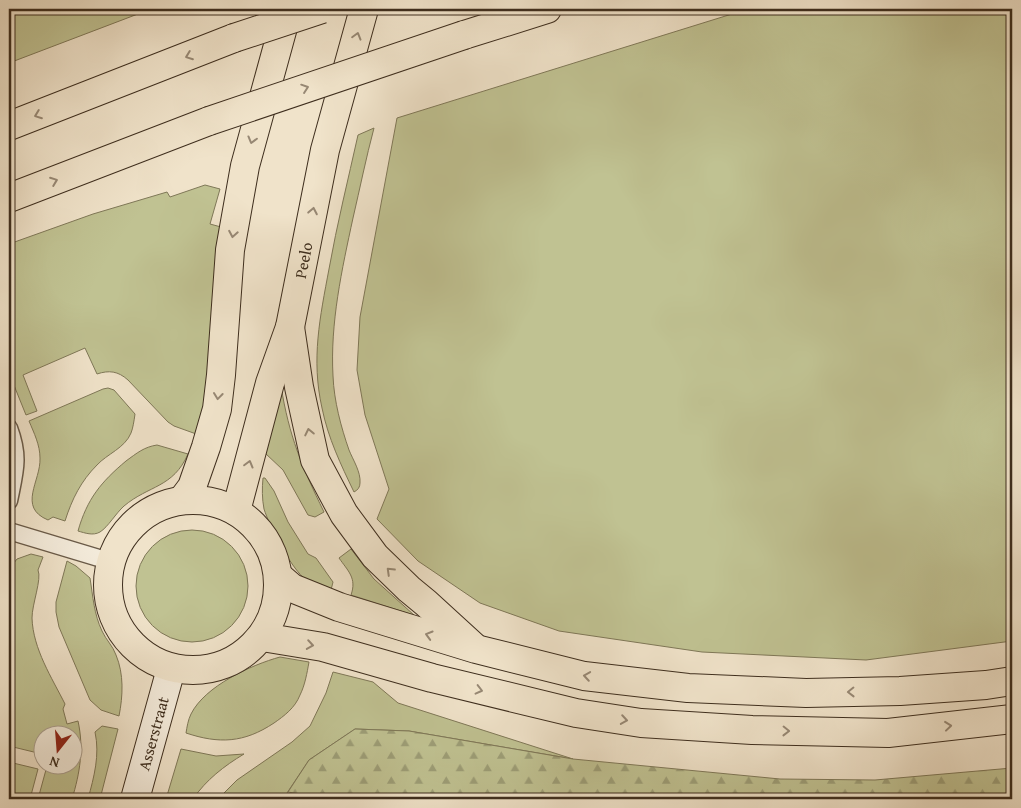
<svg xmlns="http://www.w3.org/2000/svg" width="1021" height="808" font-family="'Gentium Book Plus',serif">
	<defs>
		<pattern id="forest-firs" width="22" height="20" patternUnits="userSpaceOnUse" patternTransform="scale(1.25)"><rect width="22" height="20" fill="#c0c292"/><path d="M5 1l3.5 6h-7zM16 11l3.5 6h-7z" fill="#9d9e77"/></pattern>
	</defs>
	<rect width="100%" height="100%" fill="#f0e3ca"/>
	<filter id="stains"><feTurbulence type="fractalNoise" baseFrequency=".004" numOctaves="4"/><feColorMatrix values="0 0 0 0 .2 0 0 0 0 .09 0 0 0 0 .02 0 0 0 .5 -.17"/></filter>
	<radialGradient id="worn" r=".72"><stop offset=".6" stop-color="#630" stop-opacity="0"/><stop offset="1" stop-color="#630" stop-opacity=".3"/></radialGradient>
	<g fill="#c0c292" stroke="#7f7858">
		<polygon points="9,9 151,9 9,63"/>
		<polygon points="748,9 1012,9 1012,641 866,660 702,652 559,631 480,603 418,561 377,519 389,489 365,415 357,370 360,317 397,118"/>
		<path d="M374 128C366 158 360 188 353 218 342 269 330 323 333 376 334 401 341 427 349 450 353 460 361 472 360 483 360 487 358 490 354 492 341 465 328 438 322 408 311 359 320 317 329 269 337 224 348 180 358 135Z"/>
		<path d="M205 185 220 189 210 224 221 227 208 386 199 435 174 426 168 422 128 380C118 371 109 370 97 374L85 348 23 375 37 411 26 415 9 373V244L93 214 167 192 170 197Z"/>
		<path d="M281 386C289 436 302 467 324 512L315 517 308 515 283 470 265 453Z"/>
		<path d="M108 388 114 390 135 414C134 421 133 428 131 433 125 448 107 454 97 465 81 481 72 499 65 521L53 517 48 520C17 507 41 481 40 458 40 445 34 433 29 421L103 389Z"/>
		<path d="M157 445 188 454C173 488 149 485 124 506 116 513 108 527 100 532 93 536 85 533 78 531 87 499 101 482 126 461 137 453 144 447 157 445Z"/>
		<path d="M263 478H265L274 491 288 522 308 554 316 558 333 582 331 590C321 586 311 584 303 577 290 566 269 525 264 509 262 499 262 488 263 478Z"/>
		<circle cx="192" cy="586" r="56"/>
		<path d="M351 549 374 579 414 615 351 595C357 578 348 571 339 558Z"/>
		<path d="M31 554 43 557 38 570C42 579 32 604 32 618 33 649 52 678 65 704L63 709 67 724 78 721C84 748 80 773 72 799H38L47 766H72V736H42V754L9 746V569L17 559Z"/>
		<path d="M67 561 76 566 90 578C93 597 94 614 102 631 106 640 113 646 116 655 124 674 123 696 119 716L101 710 90 700 59 627 56 612V602Z"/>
		<path d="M280 657 309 662C307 673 305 685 300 695 295 708 284 716 274 723 244 743 219 744 186 733 187 727 188 720 191 714 205 686 251 665 280 657Z"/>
		<polygon points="333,672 373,682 398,703 573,759 409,731 355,729 309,760 283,799 218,799 237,780 292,742 310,726 326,693"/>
		<path d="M102 726 118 729 100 799H88C94 777 100 755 95 732Z"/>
		<path d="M181 749 216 756 244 754C224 766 206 780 193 799H166Z"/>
		<polygon points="9,762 38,769 30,799 9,799"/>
	</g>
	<polygon fill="url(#forest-firs)" stroke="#7f7858" points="355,729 409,731 573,759 780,779 875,780 1012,768 1012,799 329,799 288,792 309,760"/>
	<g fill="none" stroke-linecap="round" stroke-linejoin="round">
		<g stroke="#6a5b49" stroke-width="19">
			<g id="lane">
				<path d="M9 428C20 457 15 471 9 501"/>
				<polyline points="9,531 112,562"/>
			</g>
		</g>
		<g stroke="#3e2e1e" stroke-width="30">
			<g id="secondary">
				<path id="s1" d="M135 799 171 669"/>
			</g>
		</g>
		<g stroke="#3e2e1e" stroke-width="30">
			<g id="primary">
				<polyline points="183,499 192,487 206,447 217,409 221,375 230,250 245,166 288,9"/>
				<circle cx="193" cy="585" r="85"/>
				<path id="s2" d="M236 511 270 383 290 327 325 150 364 9"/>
			</g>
		</g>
		<g stroke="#3e2e1e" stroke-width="30">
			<g id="highway">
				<polyline points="464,35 547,9"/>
				<polyline points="9,126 234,38"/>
				<polyline points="9,198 209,121"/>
				<polyline points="290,327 299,387 315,460 344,514 375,556 409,589 426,603 473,646"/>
				<polyline points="278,576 292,588 339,607 476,649 584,676 688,688 806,693 900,691 986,685 1012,681"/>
				<polyline points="262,637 323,647 432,678 576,713 641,723 752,730 888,733 1012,719"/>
			</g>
		</g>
		<use href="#lane" stroke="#f5eddd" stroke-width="16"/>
		<use href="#secondary" stroke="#f5eddd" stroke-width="28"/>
		<use href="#primary" stroke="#f0e3ca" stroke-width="28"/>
		<use href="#highway" stroke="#f0e3ca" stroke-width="28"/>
		<g stroke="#3e2e1e" stroke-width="30" stroke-linecap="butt">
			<g id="highway-bridge">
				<polyline points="234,38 322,9"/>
				<polyline points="209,121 464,35"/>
			</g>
		</g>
		<use href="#highway-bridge" stroke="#f0e3ca" stroke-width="28"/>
	</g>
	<defs><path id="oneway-chevron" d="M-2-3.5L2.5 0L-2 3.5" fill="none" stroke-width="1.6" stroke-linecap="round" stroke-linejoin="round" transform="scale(1.25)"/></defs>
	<g stroke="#978874">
		<use href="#oneway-chevron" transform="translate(357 36) rotate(-74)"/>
		<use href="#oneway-chevron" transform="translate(189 56) rotate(159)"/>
		<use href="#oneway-chevron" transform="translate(305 88) rotate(-19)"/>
		<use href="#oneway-chevron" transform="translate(38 115) rotate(159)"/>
		<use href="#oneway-chevron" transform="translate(252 140) rotate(105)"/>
		<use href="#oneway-chevron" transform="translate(54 181) rotate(-21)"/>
		<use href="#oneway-chevron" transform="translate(313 211) rotate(-79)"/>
		<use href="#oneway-chevron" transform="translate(233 234) rotate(100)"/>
		<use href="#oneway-chevron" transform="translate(218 396) rotate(97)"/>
		<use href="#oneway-chevron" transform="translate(309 432) rotate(-102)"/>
		<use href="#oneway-chevron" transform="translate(249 464) rotate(-75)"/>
		<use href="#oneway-chevron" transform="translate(390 571) rotate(-136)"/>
		<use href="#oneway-chevron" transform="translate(429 635) rotate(-164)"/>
		<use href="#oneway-chevron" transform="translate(310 645) rotate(9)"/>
		<use href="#oneway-chevron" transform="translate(587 676) rotate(-171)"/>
		<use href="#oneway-chevron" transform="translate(479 690) rotate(14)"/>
		<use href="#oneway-chevron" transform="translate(851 692) rotate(179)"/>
		<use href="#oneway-chevron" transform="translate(624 720) rotate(9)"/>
		<use href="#oneway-chevron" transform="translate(948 726) rotate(-6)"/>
		<use href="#oneway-chevron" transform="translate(786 731) rotate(1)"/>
	</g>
	<g text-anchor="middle" stroke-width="4.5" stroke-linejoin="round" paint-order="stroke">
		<g font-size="16" fill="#3e2e1e" stroke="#f5eddd">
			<text dy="6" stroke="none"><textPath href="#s2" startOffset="260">Peelo</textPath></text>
			<text dy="6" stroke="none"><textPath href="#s1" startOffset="68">Asserstraat</textPath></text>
		</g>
	</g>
	<rect width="1021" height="808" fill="none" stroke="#f0e3ca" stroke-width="30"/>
	<rect x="10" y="10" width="1001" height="788" fill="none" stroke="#3e2e1e" stroke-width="2.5"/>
	<rect x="15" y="15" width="991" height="778" fill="none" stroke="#3e2e1e"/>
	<g transform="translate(58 750) rotate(197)"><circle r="24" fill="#f5eddd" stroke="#aca191"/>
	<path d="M0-4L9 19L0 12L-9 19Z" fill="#8f2418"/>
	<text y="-8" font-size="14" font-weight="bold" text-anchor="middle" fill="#3e2e1e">N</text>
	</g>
	<rect width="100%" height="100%" filter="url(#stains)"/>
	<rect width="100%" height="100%" fill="url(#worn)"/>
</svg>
